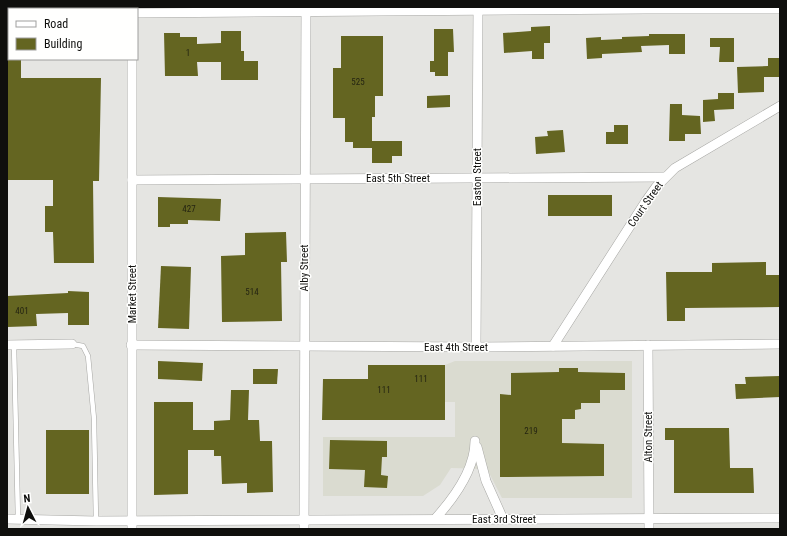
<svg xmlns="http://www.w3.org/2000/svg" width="787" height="536" font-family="'Roboto Condensed',sans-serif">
	<rect width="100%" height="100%" fill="#e5e5e2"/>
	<polygon fill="#dadbd0" points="455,361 632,361 632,498 502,498 487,469 451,468 440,485 423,496 323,496 323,437 455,437 455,402 445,402 445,365"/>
	<g fill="#646521">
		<polygon points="550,26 550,43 544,43 544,59 532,59 532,51 504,53 503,33 531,31 531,27"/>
		<polygon points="434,29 453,29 454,52 448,52 448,76 435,76 435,72 430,72 430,61 434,61"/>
		<polygon points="221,31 241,31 241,51 244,51 244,61 258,61 258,80 221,80 221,62 197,62 198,76 165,76 164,33 180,33 180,37 197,37 197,44 221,43"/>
		<polygon points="649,34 685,34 685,54 669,54 669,45 641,46 642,52 602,54 602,58 587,59 586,38 601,37 601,40 622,39 622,37 649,36"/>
		<polygon points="341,36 383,36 383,96 375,96 375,117 372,117 372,141 402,141 402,156 392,156 392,163 372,163 372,148 353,148 353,142 345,142 345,118 333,118 333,68 341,68"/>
		<polygon points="710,38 734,38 734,62 719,62 720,47 710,47"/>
		<polygon points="768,58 780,58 780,77 764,77 764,92 738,93 737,67 768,66"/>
		<polygon points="7,59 21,59 21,78 101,78 99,181 93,181 94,263 54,263 53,232 45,232 45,206 53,206 53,180 7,180"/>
		<polygon points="718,93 734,93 734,109 714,110 715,121 703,122 703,100 718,99"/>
		<polygon points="450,95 450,107 427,108 427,96"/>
		<polygon points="670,104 682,104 682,115 700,116 701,134 685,134 685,141 669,141"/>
		<polygon points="614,125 628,125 628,144 606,144 606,132 614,132"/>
		<polygon points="563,130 565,152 536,154 535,137 548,136 547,131"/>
		<rect x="548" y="195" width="64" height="21"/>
		<polygon points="158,197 221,199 220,221 188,220 188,224 170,224 170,227 158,227"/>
		<polygon points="286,232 287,262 281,262 282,321 222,322 221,256 245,255 245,233"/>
		<polygon points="766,262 766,275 780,275 780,307 685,308 685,321 667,321 666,272 712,272 712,263"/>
		<polygon points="161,266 191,267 189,329 158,328"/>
		<polygon points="68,291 89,292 89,325 68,325 68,313 36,314 37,326 7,327 7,296 68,293"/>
		<polygon points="158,361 203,363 202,381 158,379"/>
		<polygon points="368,365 445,365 445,420 322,420 323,379 368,379"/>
		<polygon points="559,368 578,368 578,372 625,373 625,390 600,390 600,403 581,403 581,409 575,410 575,419 562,419 562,443 604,444 604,476 500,477 500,394 511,395 511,373 559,372"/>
		<polygon points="253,369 278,369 277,384 253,384"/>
		<polygon points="780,376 780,397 736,399 735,384 746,384 745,377"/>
		<polygon points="231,390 249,390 248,420 259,420 260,441 272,441 273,492 247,493 247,483 222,484 221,456 214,456 214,450 188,450 188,494 154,495 154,402 193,402 193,430 214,430 214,421 230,420"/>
		<polygon points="665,428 729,428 730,468 753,468 754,493 674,493 674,440 665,440"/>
		<rect x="46" y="430" width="43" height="64"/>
		<polygon points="330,440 387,441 387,457 382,457 381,475 388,476 387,488 364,487 365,470 329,469"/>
	</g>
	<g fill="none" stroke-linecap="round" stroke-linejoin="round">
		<g stroke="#a6a6a3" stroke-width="5.5">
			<g id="lane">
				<polyline points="72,344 83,346 88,356 94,419 96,521"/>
				<polyline points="14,345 18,519"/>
			</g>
		</g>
		<g stroke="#a6a6a3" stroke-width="10">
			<g id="street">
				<polyline points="7,13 9,13"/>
				<polyline points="137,13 646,9 780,9"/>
				<polyline points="132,180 664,177"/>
				<polyline points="7,345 72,344"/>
				<polyline points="131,345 476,347 780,344"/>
				<polyline points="648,345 649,529"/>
				<polyline points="553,346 646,201 656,187 675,168 780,106"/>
				<polyline points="476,347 478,7"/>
				<polyline points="477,447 486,481 503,519"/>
				<polyline points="7,519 96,521 780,518"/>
				<path d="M435 519C454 498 475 470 475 441"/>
				<polyline points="132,529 132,59"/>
				<polyline points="304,529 306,7"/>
			</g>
		</g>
		<use href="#lane" stroke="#fff" stroke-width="4.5"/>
		<use href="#street" stroke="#fff" stroke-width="9"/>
	</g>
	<g text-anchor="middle" stroke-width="3" stroke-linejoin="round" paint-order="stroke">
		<g font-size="9" fill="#242412">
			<text x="188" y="56">1</text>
			<text x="358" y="85">525</text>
			<text x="189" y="212">427</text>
			<text x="252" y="295">514</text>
			<text x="22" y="314">401</text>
			<text x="421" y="382">111</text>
			<text x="384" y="393">111</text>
			<text x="531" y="434">219</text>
		</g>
		<g font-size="11" fill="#0f0f0d" stroke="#fffffe">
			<text transform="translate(477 177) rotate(-90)" y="4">Easton Street</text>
			<text x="398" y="182">East 5th Street</text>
			<text transform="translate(645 204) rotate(-55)" y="4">Court Street</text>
			<text transform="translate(304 268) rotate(-90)" y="4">Alby Street</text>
			<text transform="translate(132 294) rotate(-90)" y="4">Market Street</text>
			<text x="456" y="351">East 4th Street</text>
			<text transform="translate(648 437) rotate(-90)" y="4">Alton Street</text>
			<text x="504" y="523">East 3rd Street</text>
		</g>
	</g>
	<rect width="787" height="536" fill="none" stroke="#0f0f0d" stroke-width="16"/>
	<rect x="8" y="8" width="130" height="52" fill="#fffffe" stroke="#9f9f9e"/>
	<rect x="16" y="21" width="20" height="6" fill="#ffffff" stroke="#9f9f9e"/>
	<text x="44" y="28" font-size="12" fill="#0f0f0d">Road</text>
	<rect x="16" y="38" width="20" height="12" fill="#646521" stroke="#9f9f9e"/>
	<text x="44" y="48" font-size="12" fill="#0f0f0d">Building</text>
	<g transform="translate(28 508) rotate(354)" stroke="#fffffe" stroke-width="3" paint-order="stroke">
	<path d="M0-3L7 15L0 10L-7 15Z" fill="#0f0f0d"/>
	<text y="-6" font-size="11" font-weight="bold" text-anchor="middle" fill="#0f0f0d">N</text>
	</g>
</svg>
